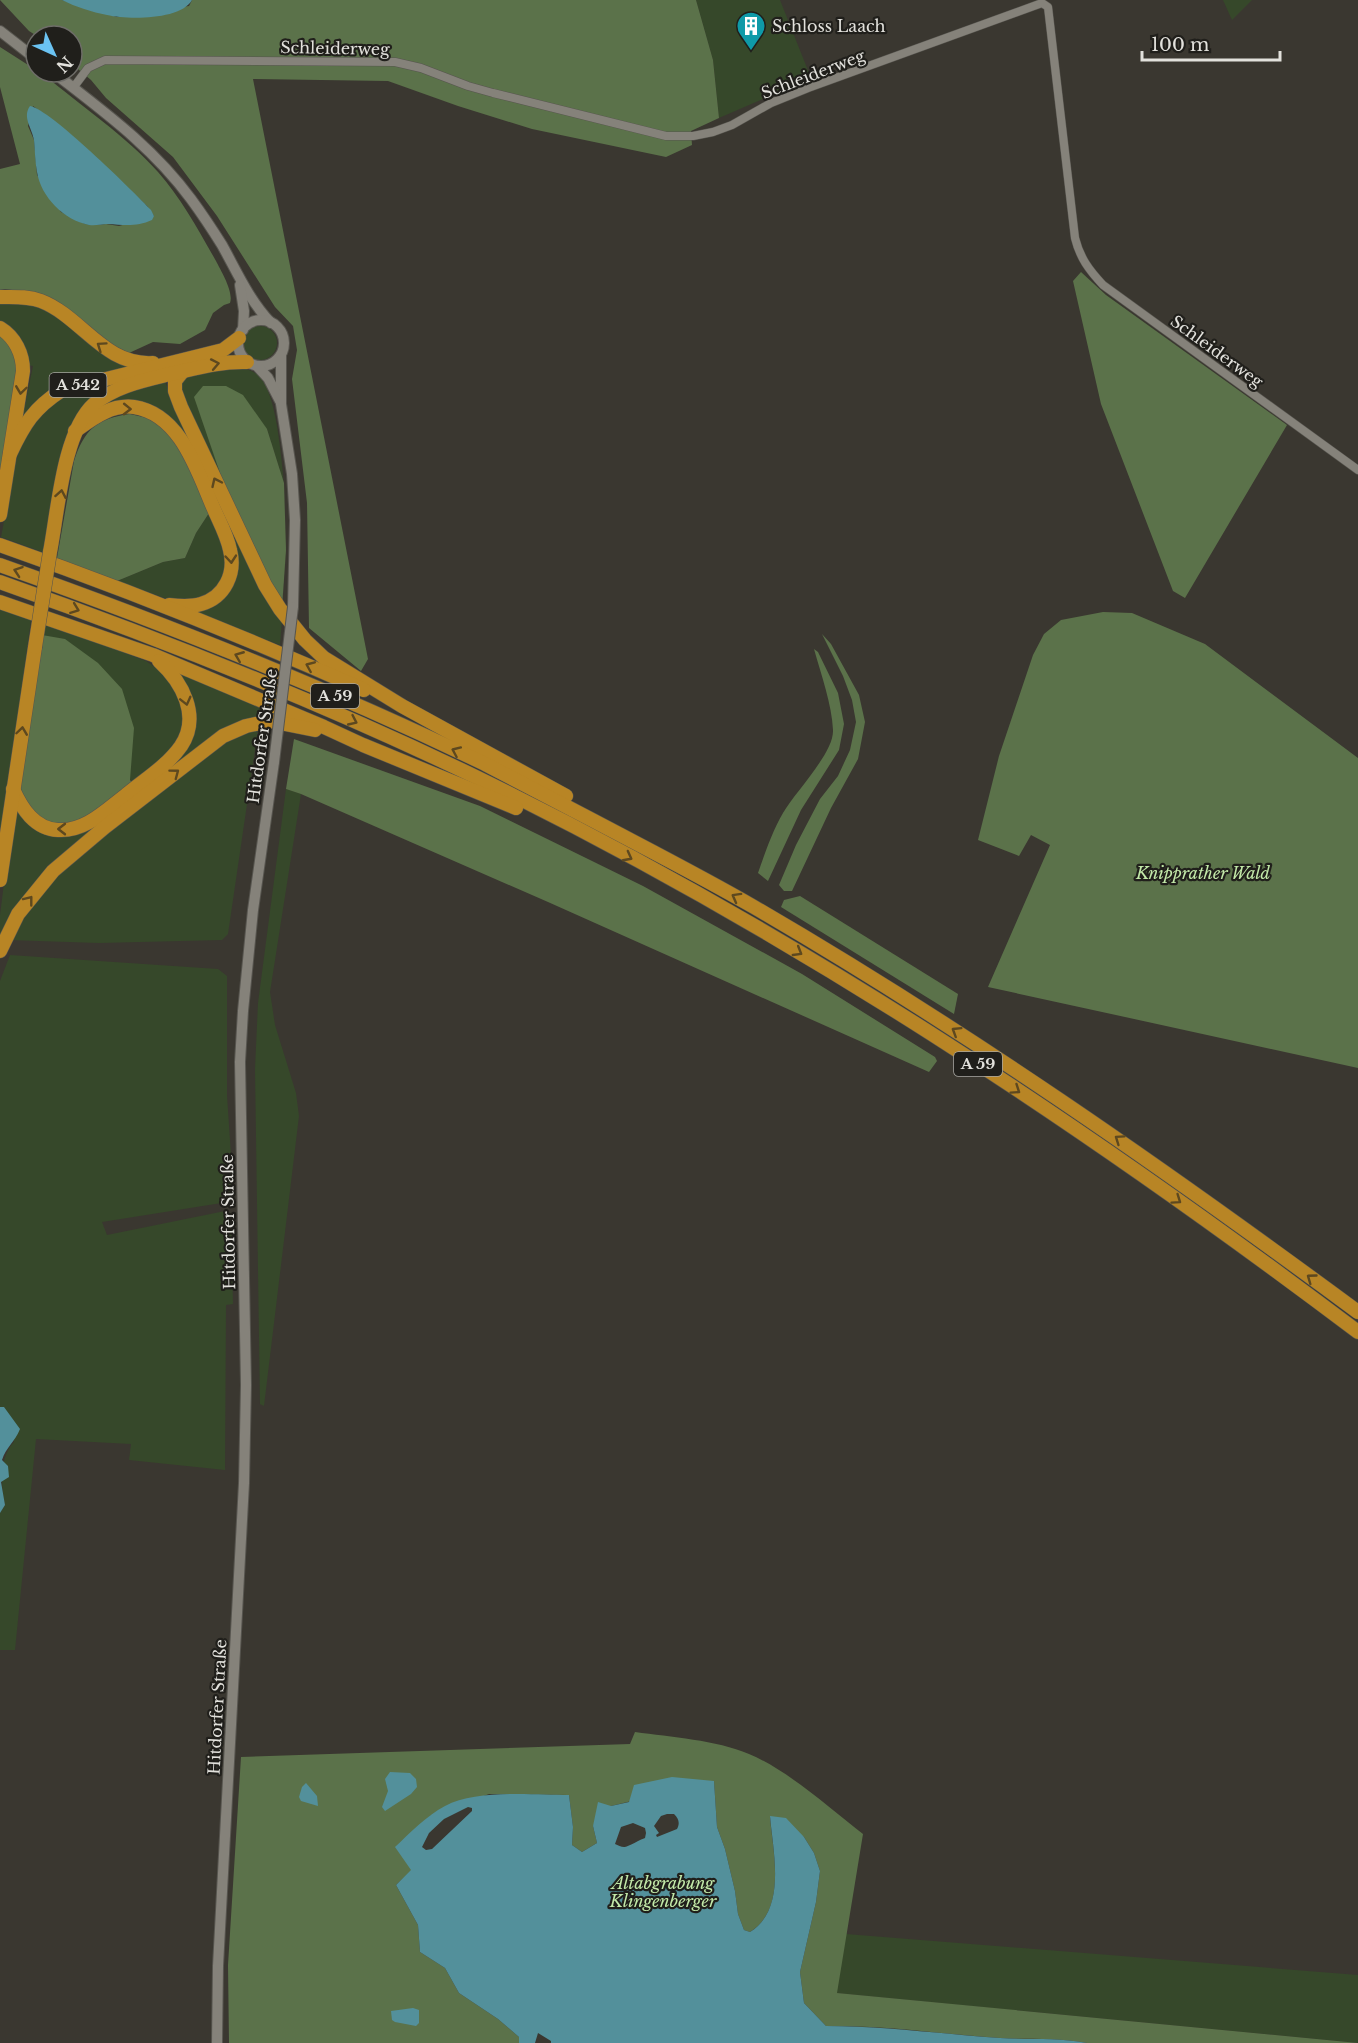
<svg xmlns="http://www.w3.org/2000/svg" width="1358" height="2043" font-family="'Libre Baskerville',serif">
	<rect width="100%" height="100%" fill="#3a3730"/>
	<g fill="#36482a">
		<polygon points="696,0 780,0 811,78 719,118 713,60"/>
		<polygon points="1223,0 1252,0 1232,20"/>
		<polygon points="24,302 51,311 97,349 110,359 127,367 82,379 22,420 33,366 27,365 15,332 0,321 0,303"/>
		<circle cx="260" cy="343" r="17"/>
		<path d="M239 367C246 369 255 371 260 377 277 396 281 457 284 483L267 429 228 496 178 390 181 379 193 373Z"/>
		<path d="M132 378 82 411 45 553 1 537C11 489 12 425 61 398 80 387 111 384 132 378Z"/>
		<polygon points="164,380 282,620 280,645 196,613 194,610 202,609 235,562 159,412 90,414 115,395"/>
		<polygon points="211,510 225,545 228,566 220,586 202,600 170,600 117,581 163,562 185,558 196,533"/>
		<polygon points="0,609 31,620 0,845"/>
		<polygon points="44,622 146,661 169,677 184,712 182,729 174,744 160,761 133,784 42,635"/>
		<polygon points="175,672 272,710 271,718 246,721 78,843 0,938 0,915 14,803 82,830 188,735"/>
		<polygon points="258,729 228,934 222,940 99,943 8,940 23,914 68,862 226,741"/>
		<polygon points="286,789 301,794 270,992 275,1025 296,1093 299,1116 264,1406 260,1404 255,1069 258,1003"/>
		<path d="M10 955 218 969 227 976V1095L234 1201 102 1222 107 1235 225 1211 231 1213 233 1304 226 1305 225 1470 129 1460 131 1444 36 1439 15 1650H0V1513L5 1505C0 1484 0 1456 14 1442L4 1407H0V981Z"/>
		<polygon points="846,1934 1358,1975 1358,2043 836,1993"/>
	</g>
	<g fill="#5b724a" fill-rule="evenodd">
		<polygon points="0,0 62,0 117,17 189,6 192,0 696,0 713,60 719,118 691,131 692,145 666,157 532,129 458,106 388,81 253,79 368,659 361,671 309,628 307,503 292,379 297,350 293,326 275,307 217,216 173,157 106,98 91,80 72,64 72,36 37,36 29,31"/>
		<path d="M0 47 36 70V72L43 74C80 105 127 137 158 172 181 198 199 231 216 261 221 271 234 292 230 303L224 305 213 313 205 330 180 344 153 342 129 353 104 341 34 293 5 289 0 290V169L20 164 0 87ZM33 106 70 134 147 206 154 216 119 226 106 224 98 225 85 224 61 212 37 175 34 140 28 126Z"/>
		<polygon points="1081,272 1106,295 1287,425 1185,598 1173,591 1101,404 1073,281"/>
		<polygon points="0,334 10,343 18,366 0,479"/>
		<polygon points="203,386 226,386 243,395 267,429 284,483 286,550 282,608 233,511 194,397"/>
		<path d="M130 414 152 419 173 435 211 510 196 533 185 558 163 562 117 581 57 558 74 461C84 430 97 418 130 414Z"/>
		<polygon points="1103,612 1132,613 1205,644 1358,758 1358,1068 988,987 1050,845 1031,835 1019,856 978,840 999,756 1033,655 1044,634 1061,620"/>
		<polygon points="822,634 831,644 859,695 865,722 858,759 831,808 792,891 784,891 779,885 796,845 820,799 838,776 850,750 856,722 852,700 843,676"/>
		<path d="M42 635 65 639 98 663 122 689 134 728 130 780 133 784 80 824H47C33 810 22 804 20 783Z"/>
		<path d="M814 649 818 652 838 693 844 724 839 750 801 810 768 881 758 873C765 853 772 832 783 813 795 792 834 753 833 730 832 705 821 674 814 649Z"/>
		<polygon points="294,739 480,806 643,886 802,974 935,1057 937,1061 929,1072 548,902 301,794 286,789"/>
		<polygon points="800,896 958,994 954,1014 781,907 784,900"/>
		<path d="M635 1732C671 1737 716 1740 749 1754 786 1769 831 1809 863 1834L837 1993 1358 2043H1087C1058 2037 1028 2040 1000 2038 942 2034 884 2025 826 2026L804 2003 800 1972 816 1902 820 1871 814 1853 804 1837 770 1817C773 1853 787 1909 750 1932L744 1930 738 1914 735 1891 725 1849 717 1827 714 1781 611 1806 593 1826 597 1843 582 1852 572 1845 573 1827 569 1795 489 1794 430 1816 411 1871 396 1885 418 1925 420 1952 445 1968 459 1993 498 2019 519 2037V2043H229L228 1965 241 1757 630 1744Z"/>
	</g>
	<g fill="#53909b" fill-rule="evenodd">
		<path d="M62 0H192C181 20 128 20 107 15 92 12 76 7 62 0Z"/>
		<path d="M30 106C50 109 133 191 151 210L154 216 152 220C137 227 124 225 108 224 101 224 96 226 89 225 64 220 41 197 37 172 35 162 35 151 34 140 32 128 22 117 30 106Z"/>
		<path d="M0 1407H4L20 1429C15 1442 6 1447 2 1460L8 1466 9 1477 1 1482 5 1505 0 1513Z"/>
		<polygon points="390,1772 410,1773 416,1779 417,1787 411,1794 385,1811 382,1807 388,1791 385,1779"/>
		<path d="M672 1777 714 1781 717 1827 725 1849 735 1891 738 1914 744 1930 750 1932C787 1909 773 1852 770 1816L786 1818 804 1837 814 1853 820 1871 816 1902 800 1972 804 2003 826 2026C884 2026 941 2034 1000 2038 1028 2040 1058 2037 1087 2043H551V2041L538 2033 535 2043H519V2037L498 2019 459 1993 445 1968 420 1952 418 1925 396 1885 411 1870 395 1847C410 1833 426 1816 445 1806 477 1789 533 1795 569 1795L573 1827 572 1845 582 1852 597 1843 593 1826 598 1802 611 1806 629 1802 634 1785ZM468 1807 472 1808V1811L432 1849 426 1850 422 1847 429 1833 444 1819ZM667 1814H674C679 1819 680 1823 677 1829L657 1837 656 1835 659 1833 654 1826 661 1816ZM633 1823 645 1828 646 1833 645 1838C641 1839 626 1848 624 1847 621 1847 618 1845 615 1844L621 1827Z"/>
		<polygon points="306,1783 317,1796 318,1806 301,1801 299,1797 302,1787"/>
		<polygon points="413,2008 419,2010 419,2023 416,2026 395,2022 392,2020 391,2011"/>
	</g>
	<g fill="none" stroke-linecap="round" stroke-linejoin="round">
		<g stroke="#57554f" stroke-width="9">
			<path id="street" d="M73 88 88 68 105 60 395 62 421 68 468 86 493 93 666 136H693L713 132 732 125 771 103 808 88 1042 3 1048 7 1075 238C1080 258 1089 270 1103 285L1358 470"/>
		</g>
		<g stroke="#57554f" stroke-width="12">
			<g id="secondary">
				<polyline points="0,31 36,59"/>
				<path d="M53 72C103 111 153 147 191 199 202 214 212 229 222 245 237 272 249 300 271 323"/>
				<polyline points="240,285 244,311 243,330"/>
				<circle cx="261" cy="343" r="23"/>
				<polyline points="281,355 281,404 292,474 295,520 293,607"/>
				<polyline points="257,366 268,378 280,401"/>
				<polyline points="217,2043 218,1966 244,1483 246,1385 240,1062 243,1011 253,910 274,762"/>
			</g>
		</g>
		<g stroke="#57554f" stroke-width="15">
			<g id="highway">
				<path d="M0 297C14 297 28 296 41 301 82 317 104 366 153 363"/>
				<path d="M0 328C15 337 23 354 23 371L0 515"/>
				<polyline points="183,371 175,381 175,391 181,407 265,585 280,609 305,640 324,658 402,706 566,796"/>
				<path d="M75 431C92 419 111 404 134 407 180 414 197 470 213 507 219 521 227 535 230 550 236 573 225 597 201 604 191 607 178 606 169 605"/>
				<path d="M10 454C24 424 34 408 62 390L223 350 239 338"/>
				<path d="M0 545C123 588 245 637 364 690"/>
				<path d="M50 552C58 511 63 432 94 404 114 387 141 381 166 375 194 369 219 361 247 362"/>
				<path d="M0 565C164 623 328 688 485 764 522 783 559 803 596 822 649 850 702 877 754 907 964 1029 1163 1168 1358 1312"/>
				<path d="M0 582C162 639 323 703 478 778 790 930 1081 1123 1358 1332"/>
				<polyline points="0,602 153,655 324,727 363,745 516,808"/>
				<path d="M13 789C22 809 35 829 58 830 85 832 106 810 126 795 144 780 167 766 181 746 201 716 182 682 159 661"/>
				<polyline points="0,880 35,647"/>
				<polyline points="0,951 18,914 53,871 105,827 223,736 246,726 270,721 315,730"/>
			</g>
		</g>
		<use href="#street" stroke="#85827a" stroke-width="8"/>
		<use href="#secondary" stroke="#85827a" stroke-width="10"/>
		<use href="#highway" stroke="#b88525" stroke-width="14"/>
		<g stroke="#57554f" stroke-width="12" stroke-linecap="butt">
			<polyline id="secondary-bridge" points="274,762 293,607"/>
		</g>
		<g stroke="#57554f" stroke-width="15" stroke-linecap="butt">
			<polyline id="highway-bridge" points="35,647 50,552"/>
		</g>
		<use href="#secondary-bridge" stroke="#85827a" stroke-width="10"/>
		<use href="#highway-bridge" stroke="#b88525" stroke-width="14"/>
	</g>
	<defs><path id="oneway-chevron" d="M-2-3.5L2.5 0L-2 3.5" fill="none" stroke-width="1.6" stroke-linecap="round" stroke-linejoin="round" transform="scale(1.5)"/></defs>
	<g stroke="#5d481f">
		<use href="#oneway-chevron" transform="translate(101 346) rotate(-145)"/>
		<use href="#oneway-chevron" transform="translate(215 364) rotate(-11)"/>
		<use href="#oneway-chevron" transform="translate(21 390) rotate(98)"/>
		<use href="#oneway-chevron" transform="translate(127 409) rotate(1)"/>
		<use href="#oneway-chevron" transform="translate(216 482) rotate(-115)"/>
		<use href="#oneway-chevron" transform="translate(61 494) rotate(-80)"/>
		<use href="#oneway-chevron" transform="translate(231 559) rotate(85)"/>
		<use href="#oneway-chevron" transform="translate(18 571) rotate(-161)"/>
		<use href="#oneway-chevron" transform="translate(75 609) rotate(21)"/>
		<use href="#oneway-chevron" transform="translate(239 656) rotate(-158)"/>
		<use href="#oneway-chevron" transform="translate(310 666) rotate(-157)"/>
		<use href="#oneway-chevron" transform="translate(186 701) rotate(76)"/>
		<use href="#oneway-chevron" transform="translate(353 721) rotate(25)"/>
		<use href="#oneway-chevron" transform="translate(22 731) rotate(-82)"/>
		<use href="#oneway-chevron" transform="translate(456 751) rotate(-156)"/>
		<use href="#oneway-chevron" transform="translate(175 773) rotate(-37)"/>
		<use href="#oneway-chevron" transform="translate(62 829) rotate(-180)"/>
		<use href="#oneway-chevron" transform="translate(628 857) rotate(28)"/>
		<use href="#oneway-chevron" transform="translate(736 897) rotate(-151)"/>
		<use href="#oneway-chevron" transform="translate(29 900) rotate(-52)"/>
		<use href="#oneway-chevron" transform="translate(798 952) rotate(31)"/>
		<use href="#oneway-chevron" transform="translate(956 1031) rotate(-148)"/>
		<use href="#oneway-chevron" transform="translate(1016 1090) rotate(34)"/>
		<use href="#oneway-chevron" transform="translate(1119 1139) rotate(-145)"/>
		<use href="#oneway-chevron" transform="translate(1177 1200) rotate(35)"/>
		<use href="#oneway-chevron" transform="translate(1311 1278) rotate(-144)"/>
	</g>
	<defs>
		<g id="building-pin" transform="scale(1.5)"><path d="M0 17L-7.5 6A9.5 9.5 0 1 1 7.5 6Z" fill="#0f9aa8" stroke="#201f1b"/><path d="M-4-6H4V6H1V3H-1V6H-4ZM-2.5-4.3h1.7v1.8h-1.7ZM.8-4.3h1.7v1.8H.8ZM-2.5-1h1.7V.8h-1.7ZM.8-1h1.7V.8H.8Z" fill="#fff"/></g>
	</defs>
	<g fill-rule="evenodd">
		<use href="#building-pin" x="751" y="26"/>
	</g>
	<g text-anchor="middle" stroke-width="4.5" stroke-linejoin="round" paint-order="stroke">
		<g fill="#201f1b" stroke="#a8a7a2" stroke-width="1.5">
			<rect x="49.5" y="373" width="57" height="24" rx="4.5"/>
			<rect x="311" y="684" width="48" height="24" rx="4.5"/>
			<rect x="954" y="1052" width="48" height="24" rx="4.5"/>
		</g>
		<g font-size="15" font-weight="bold" fill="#e2e1dc">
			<text x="78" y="390">A 542</text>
			<text x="335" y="701">A 59</text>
			<text x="978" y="1069">A 59</text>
		</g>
		<g font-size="16" fill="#e2e1dc" stroke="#201f1b" text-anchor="start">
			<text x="772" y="32">Schloss Laach</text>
		</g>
		<g font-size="16" fill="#e2e1dc" stroke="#201f1b">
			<text transform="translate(335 48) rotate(1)" y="6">Schleiderweg</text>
			<text transform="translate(813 74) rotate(-21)" y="6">Schleiderweg</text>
			<text transform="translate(1217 351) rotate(36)" y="6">Schleiderweg</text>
			<text transform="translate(262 736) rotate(-82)" y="6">Hitdorfer Straße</text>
			<text transform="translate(228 1222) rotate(-91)" y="6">Hitdorfer Straße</text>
			<text transform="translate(217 1707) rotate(-87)" y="6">Hitdorfer Straße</text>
		</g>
		<g font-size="16" font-style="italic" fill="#c3eaa9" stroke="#201f1b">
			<text x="1203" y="879">Knipprather Wald</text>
			<text x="663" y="1889">Altabgrabung<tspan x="663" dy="18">Klingenberger</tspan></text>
		</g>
	</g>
	<g transform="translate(54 54) rotate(135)"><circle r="28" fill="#201f1b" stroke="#6e6d68" stroke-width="1.5"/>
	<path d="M0-4.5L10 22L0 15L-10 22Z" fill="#6bc3f2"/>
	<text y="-9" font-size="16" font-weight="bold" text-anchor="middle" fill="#e2e1dc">N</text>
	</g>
	<path d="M1142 51v9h138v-9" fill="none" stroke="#e2e1dc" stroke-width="3"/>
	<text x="1151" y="51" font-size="18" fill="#e2e1dc" stroke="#201f1b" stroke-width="4.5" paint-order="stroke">100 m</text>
</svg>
